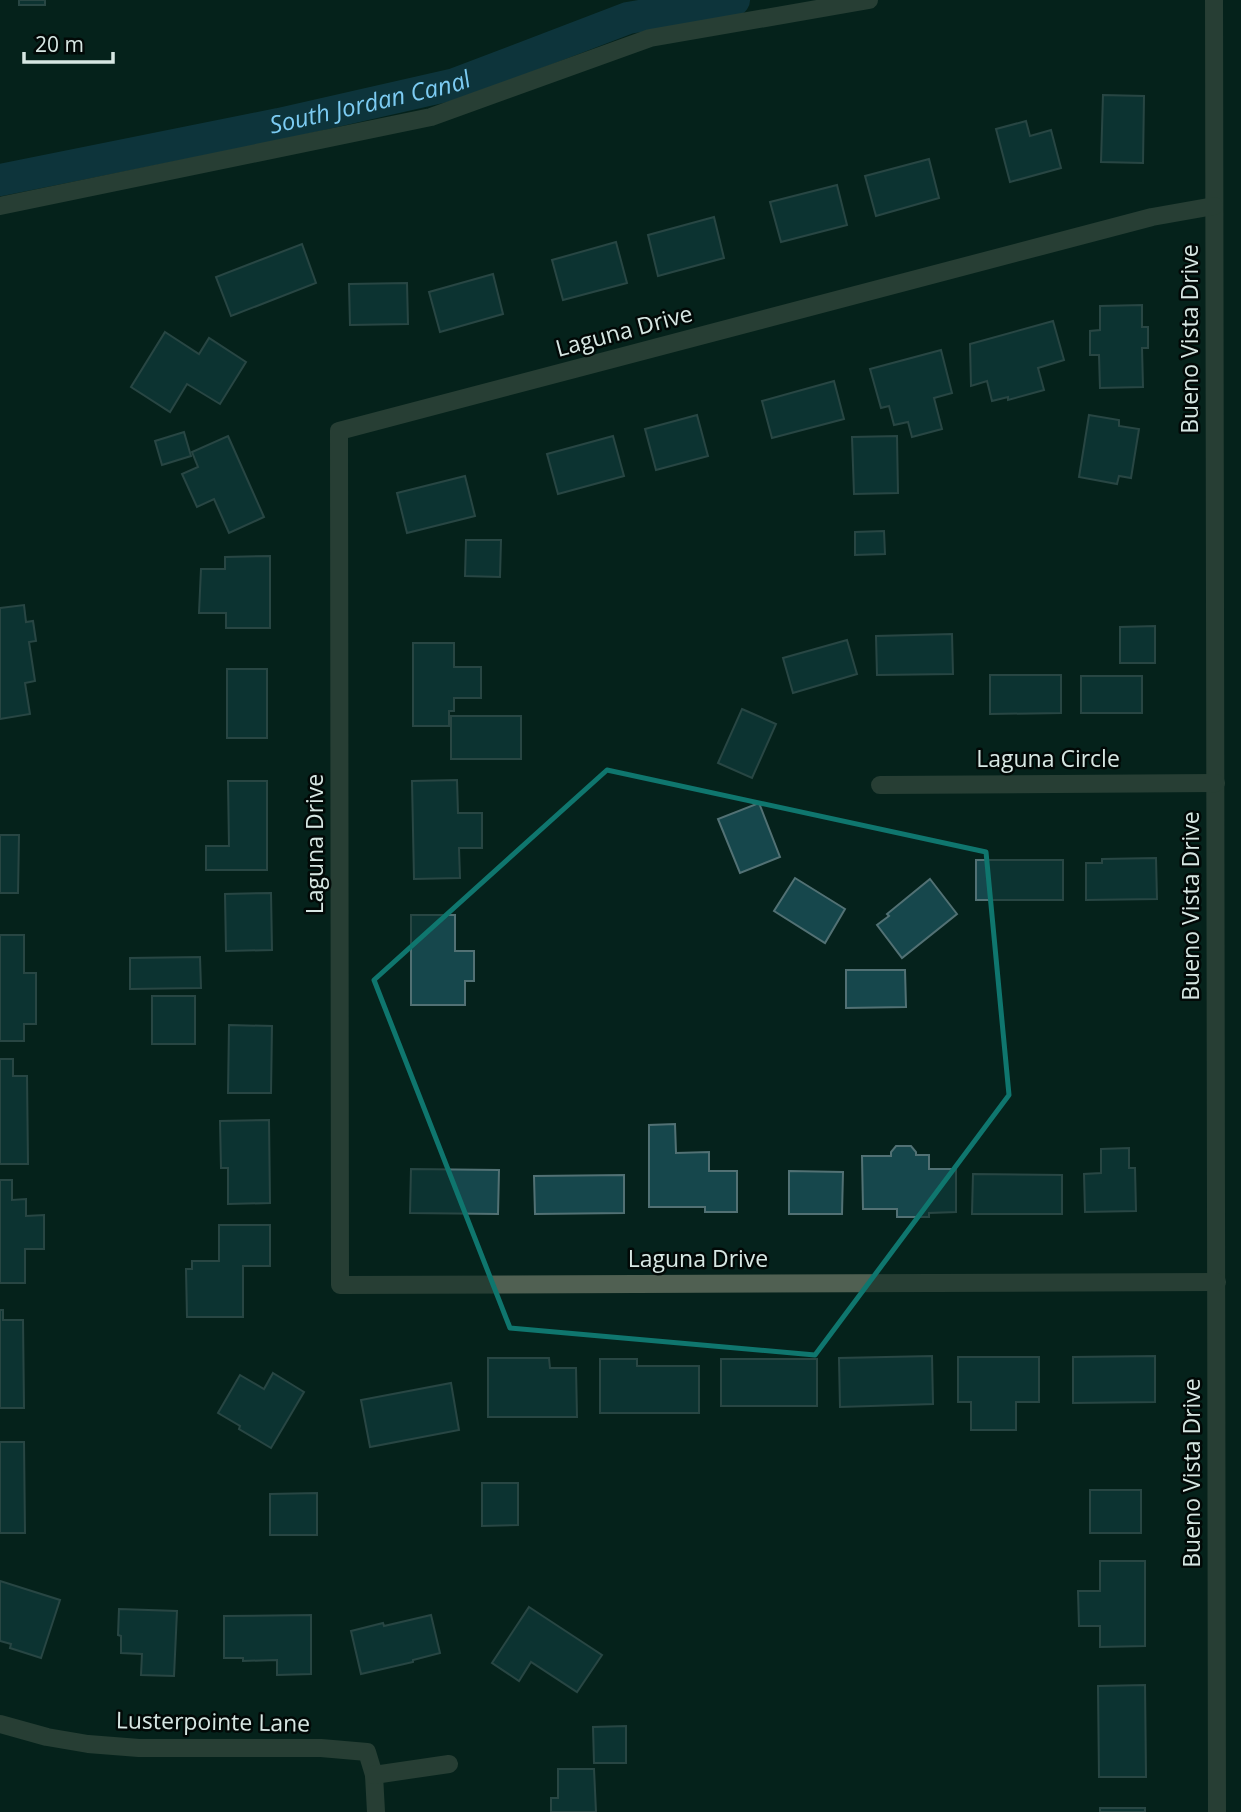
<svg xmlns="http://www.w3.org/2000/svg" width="1241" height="1812" font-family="'Open Sans',sans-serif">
	<rect width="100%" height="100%" fill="#05221c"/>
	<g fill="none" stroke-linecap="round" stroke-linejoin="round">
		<path stroke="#184b62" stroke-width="32" id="s1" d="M0 180 279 124 455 84 628 18 734 0"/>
	</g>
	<g fill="#16474c" stroke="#527174" stroke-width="2">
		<rect x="19" y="0" width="26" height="5"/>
		<polygon points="1103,95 1144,96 1143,163 1101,162"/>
		<polygon points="1026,121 1030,136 1051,130 1061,168 1010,182 996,129"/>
		<polygon points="929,159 939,198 876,216 865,176"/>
		<polygon points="837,185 847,225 781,242 770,202"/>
		<polygon points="714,217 724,258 658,276 648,235"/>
		<polygon points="616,242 627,283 563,300 552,260"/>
		<polygon points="302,244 316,283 231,316 216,277"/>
		<polygon points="493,274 503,314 440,332 429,292"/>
		<polygon points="407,283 408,324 350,325 349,284"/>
		<polygon points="1142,305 1142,327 1148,327 1148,348 1142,348 1143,387 1100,388 1099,355 1090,355 1090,331 1100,330 1100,306"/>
		<polygon points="1053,321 1064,360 1038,368 1044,390 1008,400 1008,397 992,401 987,381 971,386 970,344"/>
		<polygon points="165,332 199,354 209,338 246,362 220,404 187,384 170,412 131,387"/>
		<polygon points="941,350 952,393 934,398 942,429 912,437 908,422 894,425 889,406 881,408 870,369"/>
		<polygon points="834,381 844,419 772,438 762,401"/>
		<polygon points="697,415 708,456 656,470 645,429"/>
		<polygon points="1089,415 1119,420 1119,426 1139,429 1131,478 1119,476 1117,484 1079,477"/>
		<polygon points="184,432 191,456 162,465 155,441"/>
		<polygon points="228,436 264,517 229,533 214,499 197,507 182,474 198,467 192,452"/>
		<polygon points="613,436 624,476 558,494 547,454"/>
		<polygon points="897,436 898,493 854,494 852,437"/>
		<polygon points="465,476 475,516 407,533 397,493"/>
		<polygon points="884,531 885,554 855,555 855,532"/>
		<polygon points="466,540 501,540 500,577 465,576"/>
		<polygon points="270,556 270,628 226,628 226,613 199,613 201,569 225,569 225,557"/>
		<polygon points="24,605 26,622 33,621 36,641 29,642 35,681 25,683 30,714 0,719 0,608"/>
		<polygon points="1155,626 1155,663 1120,663 1120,627"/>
		<polygon points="952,634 953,674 877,675 876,636"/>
		<polygon points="847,640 857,674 793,693 783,658"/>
		<polygon points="413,643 454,643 454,667 481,667 481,698 454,698 454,711 449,711 449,726 413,726"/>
		<rect x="227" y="669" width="40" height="69"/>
		<polygon points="990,675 1061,675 1061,713 990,714"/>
		<rect x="1081" y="676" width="61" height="37"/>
		<polygon points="742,709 776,724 752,778 718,763"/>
		<rect x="451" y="716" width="70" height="43"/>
		<polygon points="457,780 458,813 482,813 482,848 459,848 460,878 414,879 412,781"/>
		<polygon points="228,781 267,781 267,870 206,870 206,846 229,846"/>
		<polygon points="759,803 780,857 740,873 718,819"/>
		<polygon points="0,835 19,835 18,893 0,893"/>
		<polygon points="1156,858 1157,899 1086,900 1086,863 1102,863 1102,859"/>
		<rect x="976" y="860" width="87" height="40"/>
		<polygon points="795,878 845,909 825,943 774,911"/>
		<polygon points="930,879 957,914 902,958 877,925 889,916 887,914"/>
		<polygon points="271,893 272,950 226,951 225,894"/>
		<polygon points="411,915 455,915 455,951 474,951 474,981 465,981 465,1005 411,1005"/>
		<polygon points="0,935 24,935 24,973 36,973 36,1024 24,1024 24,1041 0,1041"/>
		<polygon points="200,957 201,988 130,989 130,958"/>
		<polygon points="846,970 905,970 906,1007 846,1008"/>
		<rect x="152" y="996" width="43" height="48"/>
		<polygon points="229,1025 272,1026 271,1093 228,1093"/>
		<polygon points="0,1059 13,1059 13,1076 27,1076 28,1164 0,1164"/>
		<polygon points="269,1120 270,1203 228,1204 228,1168 221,1168 220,1121"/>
		<polygon points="675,1124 676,1153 709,1152 709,1171 737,1171 737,1212 705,1212 705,1207 649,1207 649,1125"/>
		<polygon points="896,1146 911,1146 916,1152 916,1155 929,1155 929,1169 956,1169 956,1212 929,1213 929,1217 897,1217 897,1209 863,1209 862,1156 891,1156 891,1152"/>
		<polygon points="1129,1148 1129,1168 1135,1168 1136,1211 1085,1212 1084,1174 1101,1173 1101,1149"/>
		<polygon points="411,1169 499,1170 498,1214 410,1213"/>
		<polygon points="789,1171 843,1172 842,1214 789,1214"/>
		<polygon points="973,1174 1062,1175 1062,1214 972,1214"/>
		<polygon points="624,1175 624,1213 535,1214 534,1176"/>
		<polygon points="0,1180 12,1180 12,1200 26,1199 26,1216 44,1215 44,1249 25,1249 25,1283 0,1283"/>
		<polygon points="219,1225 270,1225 270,1266 243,1266 243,1317 187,1317 186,1269 192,1269 192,1261 219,1261"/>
		<polygon points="0,1310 3,1310 3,1320 23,1320 24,1408 0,1408"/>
		<polygon points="932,1356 933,1404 840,1407 839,1358"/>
		<polygon points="1155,1356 1155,1402 1073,1403 1073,1357"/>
		<polygon points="958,1357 1039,1357 1039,1402 1016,1402 1016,1430 971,1430 971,1402 958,1402"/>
		<polygon points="488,1358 549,1358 550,1368 576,1368 577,1417 488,1417"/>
		<polygon points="600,1359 637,1359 637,1366 699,1366 699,1413 600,1413"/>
		<rect x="721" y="1359" width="96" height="47"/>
		<polygon points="273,1373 304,1392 271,1448 239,1429 240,1426 218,1413 240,1375 264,1389"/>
		<polygon points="451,1383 459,1430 370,1447 361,1400"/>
		<polygon points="0,1442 24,1442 25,1533 0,1533"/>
		<polygon points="482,1483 518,1483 518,1525 482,1526"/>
		<rect x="1090" y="1490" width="51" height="43"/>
		<polygon points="317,1493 317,1535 270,1535 270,1494"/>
		<polygon points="1100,1561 1145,1561 1145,1646 1100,1647 1100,1626 1079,1626 1078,1591 1100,1591"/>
		<polygon points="0,1581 60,1600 41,1658 10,1648 11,1644 0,1641"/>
		<polygon points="529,1607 602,1655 577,1692 531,1662 519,1681 492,1663"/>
		<polygon points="119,1609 177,1611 174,1676 141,1675 142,1654 121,1653 121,1636 118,1635"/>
		<polygon points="311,1615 311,1674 277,1675 277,1660 243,1661 243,1658 224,1658 224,1616"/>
		<polygon points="431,1615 440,1653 413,1660 413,1662 361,1674 351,1631 383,1623 384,1626"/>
		<polygon points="1145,1685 1146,1777 1099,1777 1098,1686"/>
		<polygon points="626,1726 626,1763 594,1763 593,1727"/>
		<polygon points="558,1769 594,1769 596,1812 551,1812 551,1798 558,1798"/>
		<rect x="1100" y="1808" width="45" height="4"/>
	</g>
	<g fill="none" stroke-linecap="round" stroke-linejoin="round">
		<g stroke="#506052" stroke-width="18">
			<polyline points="1214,0 1217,1812"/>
			<polyline points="0,206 431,117 650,38 869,0"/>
			<polyline points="1214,206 1152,217 339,431 340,1285 1217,1282"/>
			<polyline points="880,785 1216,783"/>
			<polyline points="0,1724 47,1737 88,1744 139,1748 321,1748 367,1752 374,1775 376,1812"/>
			<polyline points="374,1775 449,1764"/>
		</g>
	</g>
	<path d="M0 0H1241V1812H0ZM607 770 986 852 1009 1095 815 1355 510 1328 374 980Z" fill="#05221c" fill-opacity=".55" fill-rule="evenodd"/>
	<path fill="none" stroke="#0f766e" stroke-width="5" stroke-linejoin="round" d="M607 770 986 852 1009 1095 815 1355 510 1328 374 980Z"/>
	<g text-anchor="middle" stroke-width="5" stroke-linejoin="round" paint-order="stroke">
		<g font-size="23" fill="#d7e7e3" stroke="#020907">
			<text transform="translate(624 331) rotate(-15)" y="8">Laguna Drive</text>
			<text transform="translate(1190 339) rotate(-90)" y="8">Bueno Vista Drive</text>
			<text x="1048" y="767">Laguna Circle</text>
			<text transform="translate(315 844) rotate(-90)" y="8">Laguna Drive</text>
			<text transform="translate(1191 906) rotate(-90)" y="8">Bueno Vista Drive</text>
			<text x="698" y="1267">Laguna Drive</text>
			<text transform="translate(1192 1473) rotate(-90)" y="8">Bueno Vista Drive</text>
			<text transform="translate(213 1722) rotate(1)" y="8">Lusterpointe Lane</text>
		</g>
		<g font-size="24" font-style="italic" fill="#7ccbf2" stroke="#020907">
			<text dy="8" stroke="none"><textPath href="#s1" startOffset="378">South Jordan Canal</textPath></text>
		</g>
	</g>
	<path d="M24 52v10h89v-10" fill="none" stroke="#d7e7e3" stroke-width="3.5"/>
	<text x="35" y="52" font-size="21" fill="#d7e7e3" stroke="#020907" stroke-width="5" paint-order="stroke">20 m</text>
</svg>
